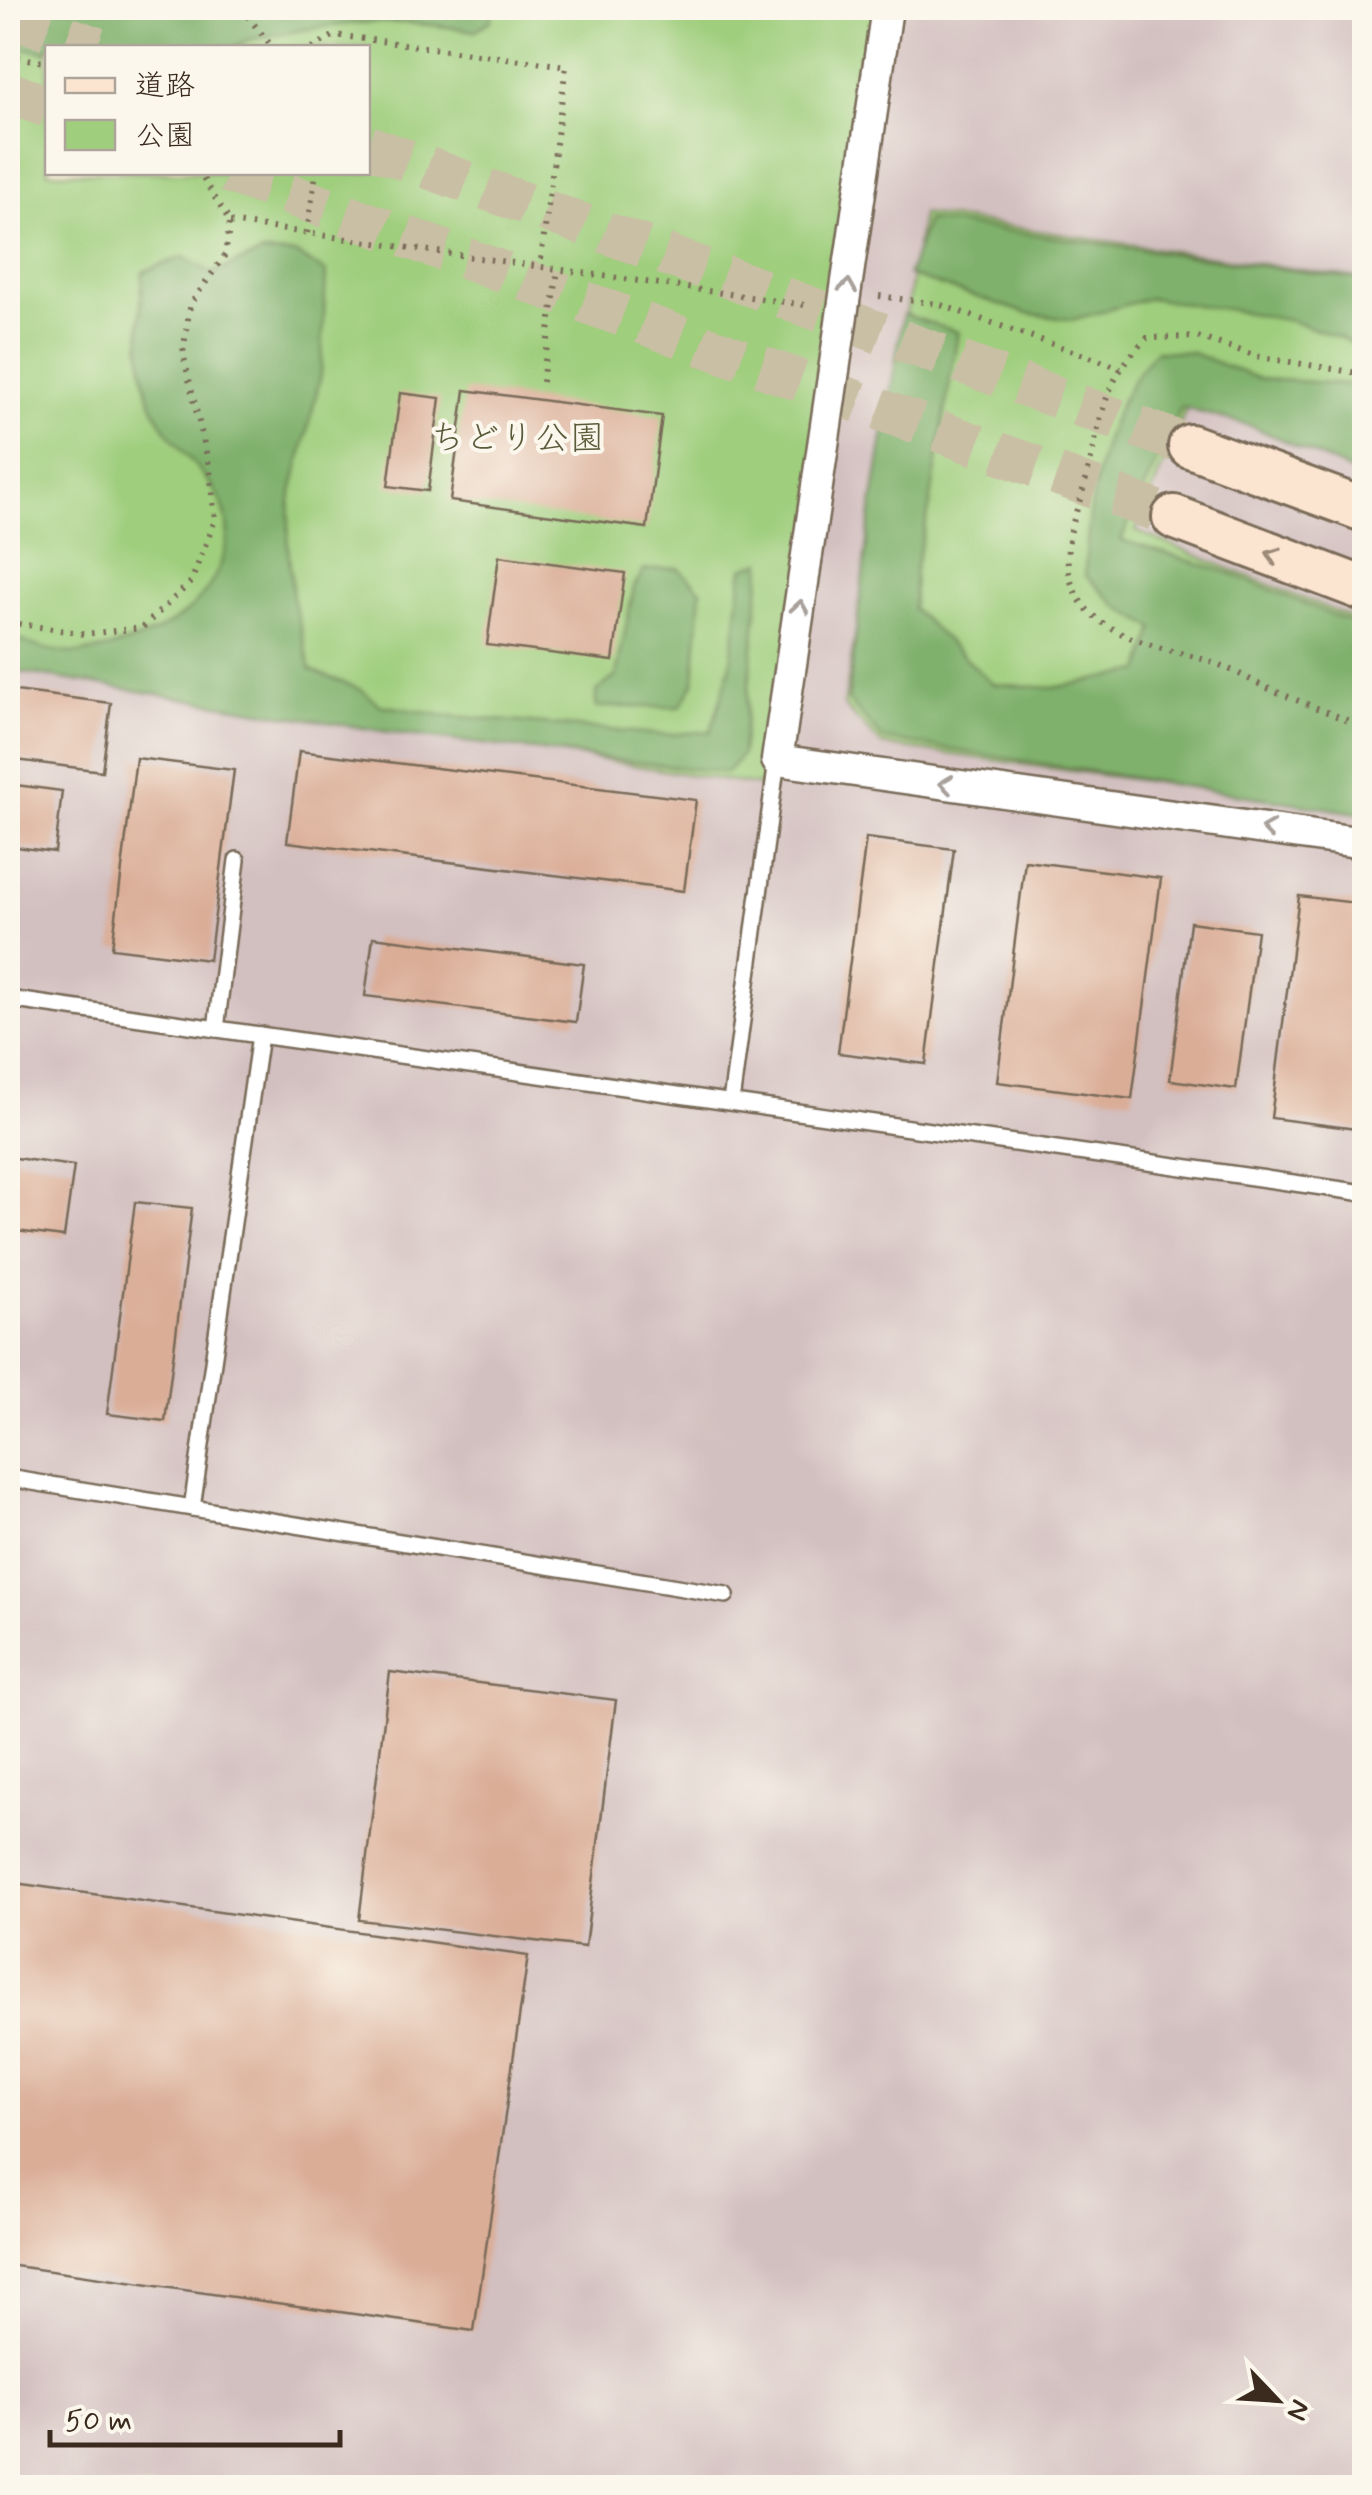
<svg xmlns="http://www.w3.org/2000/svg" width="1372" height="2495" font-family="Mynerve,'Klee One',sans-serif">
	<rect width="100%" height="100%" fill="#fbf7ec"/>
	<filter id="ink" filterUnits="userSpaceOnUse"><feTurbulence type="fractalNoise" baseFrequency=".01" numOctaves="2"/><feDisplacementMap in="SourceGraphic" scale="20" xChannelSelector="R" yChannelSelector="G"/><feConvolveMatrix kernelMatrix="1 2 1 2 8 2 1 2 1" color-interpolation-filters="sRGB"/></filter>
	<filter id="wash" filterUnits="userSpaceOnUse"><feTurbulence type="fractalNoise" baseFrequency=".0048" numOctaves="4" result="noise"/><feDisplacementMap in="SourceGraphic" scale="40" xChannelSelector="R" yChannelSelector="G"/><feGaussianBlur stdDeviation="2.25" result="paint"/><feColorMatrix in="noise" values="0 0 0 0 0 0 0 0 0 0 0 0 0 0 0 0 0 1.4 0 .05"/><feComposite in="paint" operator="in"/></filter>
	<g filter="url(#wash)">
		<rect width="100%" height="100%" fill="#ede4c6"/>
		<path fill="#d2bfbf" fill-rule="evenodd" d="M8 8H1364V2487L8 2488ZM48 48H368V172H48Z"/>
		<g fill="#9fce7d" stroke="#6d7c4e" stroke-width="2.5" fill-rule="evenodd">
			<path d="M8 8H887L773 788 8 664ZM48 48H368V172H48Z"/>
			<polygon points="922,214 1364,279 1364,465 1188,404 1136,531 1364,623 1364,811 882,745 844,706"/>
		</g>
		<g fill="#7fb16c" stroke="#5d6e45" stroke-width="2.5">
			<path d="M8 8H493L491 21 474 31C383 15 337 23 248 40L235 47 48 48 47 52 8 46Z"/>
			<polygon points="927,220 1364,280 1364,352 1341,338 1291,321 1232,310 1150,298 1072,320 1026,313 908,275"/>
			<path d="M263 253 296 254 326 272 321 375 290 501 288 545 293 598 311 670 362 690 380 705 442 715 666 735 711 731 730 668 743 568 762 562 742 754 727 773 407 735 8 670V634C60 661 94 656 146 636 174 624 199 606 214 578 262 490 170 467 148 393 137 354 140 312 143 272L183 257 212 273Z"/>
			<path d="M903 314 958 332 930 505 915 570 913 609 993 684 1053 688 1141 671 1154 628 1117 606 1085 575C1088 500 1103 406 1156 351L1190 352 1259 379 1364 385V477L1251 426 1181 407 1121 540 1230 573 1364 628V814L883 739 848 700 869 525Z"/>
			<polygon points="678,568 701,590 694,683 680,707 596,707 596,691 616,676 634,587 644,570"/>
		</g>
		<g id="blocks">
			<g fill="#daad97">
				<polygon points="465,390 662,416 647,528 450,501"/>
				<polygon points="400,393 440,398 428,491 388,486"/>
				<polygon points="499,556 625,573 613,661 487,645"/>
				<polygon points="8,690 111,703 102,771 8,759"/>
				<polygon points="299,751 696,800 684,891 287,842"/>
				<polygon points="136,758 234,770 209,960 112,948"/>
				<polygon points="8,784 62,791 55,852 8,846"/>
				<polygon points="866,838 954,849 926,1064 838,1053"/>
				<polygon points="1025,861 1161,878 1132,1099 997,1082"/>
				<polygon points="1299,896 1364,904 1364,1130 1271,1118"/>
				<polygon points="1190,922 1257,931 1236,1089 1170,1080"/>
				<polygon points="373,937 584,964 576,1022 365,996"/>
				<polygon points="8,1157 74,1166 64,1237 8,1230"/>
				<polygon points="135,1202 192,1208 165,1421 107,1414"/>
				<polygon points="390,1672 616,1700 585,1947 359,1920"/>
				<polygon points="8,1882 528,1956 474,2331 8,2265"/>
			</g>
		</g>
	</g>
	<g filter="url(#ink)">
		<use href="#blocks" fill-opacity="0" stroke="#796b59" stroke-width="2.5"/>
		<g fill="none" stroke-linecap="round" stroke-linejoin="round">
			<g stroke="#c9bfa4" stroke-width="42" stroke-dasharray="42 21" stroke-linecap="butt">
				<polyline points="8,15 97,48"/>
				<polyline points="8,92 48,107"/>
				<polyline points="368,146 1190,446"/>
				<polyline points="228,172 1174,517"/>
			</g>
			<g stroke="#796b59" stroke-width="20">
				<g id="lane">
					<polyline points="8,999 1364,1193"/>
					<polyline points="216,1029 237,860"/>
					<polyline points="731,1102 777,760"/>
					<polyline points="8,1478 726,1595"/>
					<polyline points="192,1508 260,1035"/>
				</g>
			</g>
			<g stroke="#796b59" stroke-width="35">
				<polyline id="street" points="887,8 777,760 1364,843"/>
			</g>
			<g stroke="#796b59" stroke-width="48">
				<g id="secondary">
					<polyline points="1190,446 1364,510"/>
					<polyline points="1174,517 1364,589"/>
				</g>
			</g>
			<g stroke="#796b59" stroke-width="6" stroke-dasharray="2.5 8" stroke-linecap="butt">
				<polyline points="241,8 273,48"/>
				<polyline points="312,48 335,35 566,66 540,267"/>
				<polyline points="8,55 48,63"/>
				<polyline points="230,222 812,306"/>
				<polyline points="307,233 316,172"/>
				<polyline points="879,296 938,304 1121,368"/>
				<path d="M1364 374 1260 357 1198 337 1147 338C1101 383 1102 418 1087 475 1080 505 1065 534 1068 565 1074 635 1156 645 1209 661 1231 668 1251 681 1272 690 1303 703 1334 714 1364 728"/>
				<polyline points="542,382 558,269"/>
				<polyline points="8,622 85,634 142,628 191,582 215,520 210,470 183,353 190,305 225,255 230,222 199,172"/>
			</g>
			<use href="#lane" stroke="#fff" stroke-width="15"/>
			<use href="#street" stroke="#fff" stroke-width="30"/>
			<use href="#secondary" stroke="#fce5d0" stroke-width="42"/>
		</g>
		<defs><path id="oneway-chevron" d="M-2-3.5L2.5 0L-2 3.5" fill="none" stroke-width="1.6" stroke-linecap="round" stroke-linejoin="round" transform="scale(2.5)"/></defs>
		<g stroke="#a79f9a">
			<use href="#oneway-chevron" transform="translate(848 286) rotate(-82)"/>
			<use href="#oneway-chevron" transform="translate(800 607) rotate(-81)"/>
			<use href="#oneway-chevron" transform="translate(946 784) rotate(-172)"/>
			<use href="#oneway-chevron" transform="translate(1268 829) rotate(-172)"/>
		</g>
		<use stroke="#9c8877" href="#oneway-chevron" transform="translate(1273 555) rotate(-159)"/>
	</g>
	<g text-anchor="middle" stroke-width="8" stroke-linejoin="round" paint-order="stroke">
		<g font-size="35" fill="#595b3a" stroke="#fbf7ec">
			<text x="517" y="449">ちどり公園</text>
		</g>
	</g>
	<rect width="1372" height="2495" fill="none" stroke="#fbf7ec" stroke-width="40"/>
	<rect x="45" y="45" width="325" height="130" fill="#fbf7ec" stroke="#aea59a" stroke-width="2.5"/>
	<rect x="65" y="78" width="50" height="15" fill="#fce5d0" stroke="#aea59a" stroke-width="2.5"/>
	<text x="135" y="95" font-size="30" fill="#3b2a1e">道路</text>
	<rect x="65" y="120" width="50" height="30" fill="#9fce7d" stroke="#aea59a" stroke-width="2.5"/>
	<text x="135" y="145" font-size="30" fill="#3b2a1e">公園</text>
	<g transform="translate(1277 2400) rotate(115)" stroke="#fbf7ec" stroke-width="8" paint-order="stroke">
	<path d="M0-8L18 38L0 25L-18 38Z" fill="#3b2a1e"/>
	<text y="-15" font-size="28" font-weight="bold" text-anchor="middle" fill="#3b2a1e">N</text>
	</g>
	<path d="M50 2430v15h290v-15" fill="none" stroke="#3b2a1e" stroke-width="5"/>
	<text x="65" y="2430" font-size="30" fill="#3b2a1e" stroke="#fbf7ec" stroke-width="8" paint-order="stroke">50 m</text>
</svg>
